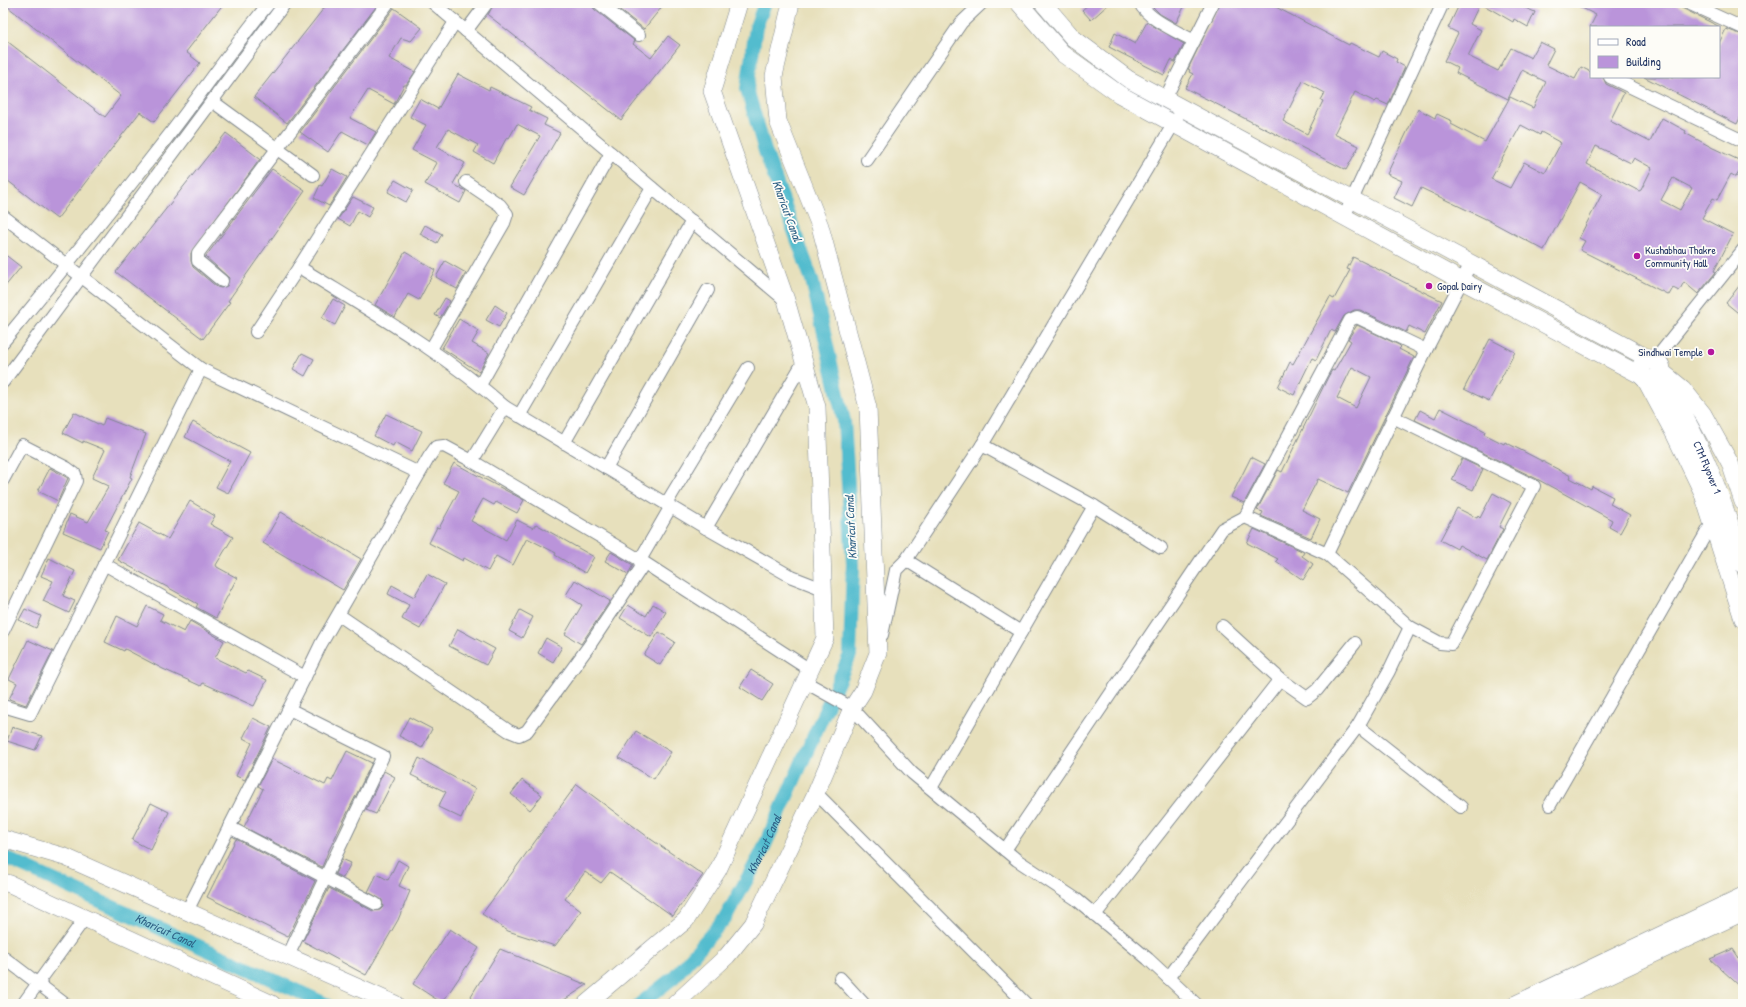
<svg xmlns="http://www.w3.org/2000/svg" width="1746" height="1007" font-family="'Patrick Hand',sans-serif">
	<rect width="100%" height="100%" fill="#fdfcf7"/>
	<filter id="ink" filterUnits="userSpaceOnUse"><feTurbulence type="fractalNoise" baseFrequency=".025" numOctaves="2"/><feDisplacementMap in="SourceGraphic" scale="8" xChannelSelector="R" yChannelSelector="G"/><feConvolveMatrix kernelMatrix="1 2 1 2 8 2 1 2 1" color-interpolation-filters="sRGB"/></filter>
	<filter id="wash" filterUnits="userSpaceOnUse"><feTurbulence type="fractalNoise" baseFrequency=".012" numOctaves="4" result="noise"/><feDisplacementMap in="SourceGraphic" scale="16" xChannelSelector="R" yChannelSelector="G"/><feGaussianBlur stdDeviation="0.9" result="paint"/><feColorMatrix in="noise" values="0 0 0 0 0 0 0 0 0 0 0 0 0 0 0 0 0 1.4 0 .05"/><feComposite in="paint" operator="in"/></filter>
	<g filter="url(#wash)">
		<rect width="100%" height="100%" fill="#e7e0bc"/>
		<g fill="none" stroke-linecap="round" stroke-linejoin="round">
			<g stroke="#52bcce" stroke-width="14">
				<path id="s1" d="M3 857 326 1004"/>
				<path id="s2" d="M640 1004 674 977 726 917 761 854 850 655 853 563 844 421 812 280 765 151 747 89 756 27 765 3"/>
			</g>
		</g>
		<g id="blocks">
			<g fill="#ba94da" fill-rule="evenodd">
				<polygon points="3,3 224,3 186,52 200,63 154,122 140,112 57,219 3,177 3,38 105,117 121,96"/>
				<polygon points="328,3 379,3 287,123 254,97"/>
				<polygon points="494,3 592,3 594,9 635,41 633,44 651,58 668,36 680,45 621,120 488,15"/>
				<polygon points="611,3 665,3 644,29"/>
				<polygon points="1090,3 1110,3 1091,20 1082,10"/>
				<polygon points="1149,3 1186,3 1176,23 1160,14"/>
				<path d="M1220 3H1268L1349 45 1350 43 1379 57 1382 51 1397 59 1396 62 1405 67 1388 105 1377 100 1375 102 1355 92 1334 134 1359 146 1346 170 1185 88 1193 74 1189 72 1190 70 1188 69ZM1303 81 1325 93 1321 100 1323 101 1307 134 1283 121Z"/>
				<path d="M1460 3H1513L1535 12 1528 27 1514 19 1513 22 1480 3 1470 24 1481 30 1468 56 1498 71 1511 48 1531 58 1540 42 1554 49 1546 65 1575 79 1581 67 1591 72V77H1603L1606 84 1624 93 1610 121 1650 142 1662 118 1686 131 1685 133 1713 148 1743 162V174L1739 172 1736 177 1731 174 1717 200 1713 198 1702 218 1733 234 1714 271 1716 272 1698 294 1684 282 1679 291 1673 288 1669 295 1580 250 1585 241 1579 238 1602 194 1580 182 1544 250 1488 220 1421 188 1412 207 1394 198 1402 181 1387 174 1418 109 1435 118 1437 114 1452 121 1451 124 1485 142 1510 97 1533 108 1546 82 1522 70 1508 99 1456 73 1458 68 1444 61 1458 33 1448 28ZM1521 125 1540 135 1541 132 1561 143 1545 173 1524 162 1510 188 1491 179ZM1596 146 1631 163 1634 158 1652 168 1641 190 1639 191 1587 164ZM1673 178 1692 188 1680 210 1661 200Z"/>
				<polygon points="1572,3 1672,3 1720,27 1590,27 1596,15"/>
				<polygon points="394,8 422,28 411,41 401,38 389,58 415,72 406,85 404,85 394,104 368,90 350,118 376,132 368,145 342,131 328,152 300,132"/>
				<polygon points="1147,22 1184,44 1175,62 1171,60 1164,75 1109,47 1115,33 1135,44"/>
				<polygon points="1726,29 1743,35 1743,112 1737,124 1644,77 1719,77 1719,43"/>
				<polygon points="458,74 489,90 490,87 531,107 529,110 547,119 544,125 560,133 524,195 510,187 540,136 517,124 509,138 507,137 493,163 474,152 478,145 448,129 437,147 465,163 453,184 466,191 460,203 425,184 437,163 412,150 426,125 410,117 420,99 438,109"/>
				<polygon points="226,133 260,159 191,253 191,261 193,267 217,287 221,288 227,286 229,278 206,257 206,256 272,169 305,191 228,301 230,302 203,339 116,272"/>
				<polygon points="332,169 347,177 329,206 314,198 320,185 322,186"/>
				<polygon points="395,180 413,190 406,202 388,192"/>
				<polygon points="353,197 373,207 368,217 358,211 350,226 338,219"/>
				<polygon points="425,225 442,234 437,243 420,234"/>
				<polygon points="405,252 435,270 419,300 408,294 395,317 375,305"/>
				<polygon points="3,253 21,267 3,289"/>
				<polygon points="1353,257 1442,301 1425,334 1409,326 1406,332 1360,310 1354,310 1344,316 1335,332 1331,330 1316,360 1312,358 1294,395 1278,387 1290,362 1293,364 1330,297 1334,299 1350,270 1347,269"/>
				<polygon points="445,261 466,273 457,289 436,277"/>
				<polygon points="1743,281 1743,317 1726,303"/>
				<polygon points="445,298 450,301 440,318 435,315"/>
				<polygon points="333,299 345,306 335,325 322,318"/>
				<polygon points="495,305 507,313 499,327 486,320"/>
				<polygon points="459,319 479,331 472,343 489,353 479,372 442,348"/>
				<path d="M1357 325 1399 345 1401 347 1399 349 1414 357 1348 493 1318 479 1302 510 1320 519 1311 538 1261 516 1263 512 1257 510 1278 470 1282 472 1328 377 1332 370 1334 371 1351 341 1348 339ZM1352 367 1371 377 1356 408 1337 398Z"/>
				<polygon points="1490,339 1515,352 1489,401 1464,389"/>
				<polygon points="302,353 314,359 305,376 293,369"/>
				<polygon points="1440,408 1485,431 1484,434 1504,444 1505,442 1571,476 1570,478 1591,489 1592,486 1613,497 1610,504 1630,515 1620,533 1609,527 1612,520 1583,504 1537,479 1415,420 1420,410 1435,418"/>
				<polygon points="74,412 102,426 105,418 146,434 130,477 132,478 105,530 108,531 100,548 63,532 70,514 88,522 109,486 92,478 105,450 83,441 83,443 63,433"/>
				<polygon points="386,414 422,431 412,451 395,442 393,446 374,436"/>
				<polygon points="193,422 250,453 228,493 216,487 230,461 185,437"/>
				<polygon points="1251,457 1265,464 1244,503 1231,497"/>
				<polygon points="1462,459 1483,469 1473,490 1452,480"/>
				<polygon points="454,463 524,500 517,513 496,502 494,505 483,499 471,521 506,540 517,520 533,528 536,524 594,557 585,573 555,555 556,553 527,538 513,565 496,556 488,571 464,558 463,561 429,543 437,527 439,528 459,491 443,483"/>
				<polygon points="50,468 68,478 58,501 38,491"/>
				<polygon points="1493,493 1511,503 1499,527 1503,529 1487,560 1459,545 1457,549 1440,540 1457,508 1477,518 1478,516 1480,518"/>
				<polygon points="190,501 215,516 210,524 233,537 216,565 217,567 237,578 216,618 196,607 198,604 118,560 139,523 168,539"/>
				<polygon points="281,512 361,559 343,590 263,543"/>
				<polygon points="1254,529 1304,552 1302,556 1313,564 1303,580 1276,561 1278,559 1247,543"/>
				<polygon points="611,552 633,565 628,574 605,561"/>
				<polygon points="49,558 75,571 63,596 75,601 69,613 43,601 53,581 41,576"/>
				<polygon points="427,574 445,584 420,629 402,619 409,605 388,594 392,585 414,597"/>
				<polygon points="575,580 610,601 581,644 565,634 582,605 566,595"/>
				<polygon points="653,604 666,612 651,637 620,618 628,605 646,616"/>
				<polygon points="147,606 163,614 160,620 184,632 190,621 224,641 215,658 246,673 248,671 267,680 254,706 203,683 201,686 163,669 125,649 124,651 105,642 117,616 137,626"/>
				<polygon points="25,609 41,616 36,628 19,620"/>
				<polygon points="520,610 533,617 522,638 509,631"/>
				<polygon points="458,629 495,649 486,665 449,646"/>
				<polygon points="659,632 675,642 660,665 644,655"/>
				<polygon points="546,638 562,647 553,662 538,653"/>
				<polygon points="28,640 53,651 26,705 9,699 17,683 9,679"/>
				<polygon points="751,670 773,684 762,701 740,687"/>
				<polygon points="409,717 432,729 422,748 399,736"/>
				<polygon points="253,718 271,727 245,780 236,776 252,743 243,738"/>
				<polygon points="12,727 42,736 35,750 7,741"/>
				<polygon points="636,731 671,752 654,779 619,758"/>
				<polygon points="347,751 372,763 328,852 322,867 244,827 263,789 258,786 272,759 325,785 328,779 332,781"/>
				<polygon points="419,758 475,789 461,818 438,807 446,792 411,775"/>
				<polygon points="384,771 395,777 376,814 366,810"/>
				<polygon points="522,780 542,795 530,810 511,794"/>
				<polygon points="577,784 652,840 703,875 673,916 610,872 601,883 585,872 565,899 581,911 555,946 508,931 482,914"/>
				<polygon points="151,803 169,812 151,850 132,840"/>
				<polygon points="236,839 315,881 288,937 207,897"/>
				<polygon points="342,859 351,863 343,878 335,874"/>
				<polygon points="398,860 408,866 399,886 410,891 398,920 366,975 303,941 329,888 373,911 380,910 383,907 382,900 368,892 377,874 388,880"/>
				<polygon points="450,929 479,948 442,1003 413,984"/>
				<polygon points="500,949 587,985 558,1004 466,1004"/>
				<polygon points="1733,949 1743,964 1743,989 1710,959"/>
			</g>
		</g>
	</g>
	<g filter="url(#ink)">
		<use href="#blocks" fill-opacity="0" stroke="#81888d" stroke-width="1"/>
		<g fill="none" stroke-linecap="round" stroke-linejoin="round">
			<g stroke="#81888d" stroke-width="14">
				<g id="street">
					<polyline points="433,3 785,300"/>
					<polyline points="599,3 639,35"/>
					<path d="M1140 3C1147 19 1178 32 1194 41"/>
					<polyline points="1688,3 1743,28"/>
					<polyline points="466,31 487,3"/>
					<polyline points="1610,77 1743,141"/>
					<polyline points="1165,99 1213,3"/>
					<polyline points="212,101 313,175"/>
					<polyline points="867,160 961,23 982,3"/>
					<polyline points="3,216 201,369 419,473"/>
					<polyline points="1344,217 1443,3"/>
					<path d="M299 267C370 311 443 352 505 407L706 528 792 577 823 589"/>
					<polyline points="222,281 198,261 198,253 388,3"/>
					<polyline points="256,332 299,267 455,22"/>
					<path d="M3 342C59 275 113 207 166 139 201 94 233 47 269 3"/>
					<polyline points="431,349 504,223 507,214 500,205 466,182"/>
					<polyline points="1654,361 1743,250"/>
					<polyline points="3,382 285,3"/>
					<polyline points="480,385 611,153"/>
					<polyline points="519,416 652,188"/>
					<polyline points="564,443 692,221"/>
					<polyline points="982,445 1094,506 1161,548"/>
					<polyline points="472,461 505,407"/>
					<polyline points="606,468 708,290"/>
					<polyline points="3,480 22,445 67,468 75,474 76,481 3,631"/>
					<polyline points="666,504 748,368"/>
					<polyline points="1245,517 1350,320 1357,317 1426,350"/>
					<polyline points="706,528 804,361"/>
					<polyline points="1327,554 1410,627 1440,643 1451,644 1534,486 1393,417"/>
					<polyline points="906,560 1021,632"/>
					<polyline points="104,564 305,677 321,644 429,457 436,447 444,446 472,461 640,560 810,670"/>
					<polyline points="339,615 509,731 519,735 527,731 589,646 641,568 640,560 670,508"/>
					<polyline points="1222,626 1280,679"/>
					<polyline points="882,635 896,570 906,560 982,445 1177,118"/>
					<polyline points="805,682 852,708 912,773 1017,860 1076,899 1148,959 1196,1004"/>
					<polyline points="3,706 30,714 201,369"/>
					<polyline points="1358,726 1389,671 1410,627"/>
					<polyline points="931,788 1094,506"/>
					<polyline points="816,793 1026,1004"/>
					<polyline points="1550,805 1712,523"/>
					<polyline points="229,827 376,904"/>
					<polyline points="1005,850 1222,529 1245,517 1327,554 1426,350 1471,263"/>
					<polyline points="187,911 305,677"/>
					<polyline points="1095,915 1280,679 1307,698 1317,690 1355,643"/>
					<polyline points="288,956 383,756 289,709"/>
					<polyline points="3,957 65,1004"/>
					<polyline points="840,978 864,1004"/>
					<polyline points="1168,978 1358,726 1461,807"/>
					<polyline points="23,1004 85,918"/>
				</g>
			</g>
			<g stroke="#81888d" stroke-width="18">
				<g id="secondary">
					<polyline points="1019,3 1063,54 1119,94 1451,275 1644,377 1675,435 1702,491 1743,619"/>
					<polyline points="1043,3 1073,38 1128,79 1651,360"/>
					<polyline points="1661,371 1683,389 1703,414 1730,463 1743,502"/>
					<polyline points="3,839 65,857 395,1004"/>
					<polyline points="3,882 10,884 272,1004"/>
					<polyline points="586,1004 686,920 718,870 825,638 817,407 786,300 712,91 739,3"/>
					<polyline points="675,1004 727,956 753,924 816,793 852,708 863,691 878,653 868,408 820,226 778,121 774,76 791,3"/>
					<polyline points="1516,1004 1743,896"/>
					<polyline points="1547,1004 1743,912"/>
				</g>
			</g>
			<g stroke="#81888d" stroke-width="20">
				<g id="primary">
					<circle cx="1651" cy="370" r="10"/>
					<path id="s3" d="M1658 376C1699 433 1721 499 1743 564"/>
				</g>
			</g>
			<use href="#street" stroke="#fff" stroke-width="12"/>
			<use href="#secondary" stroke="#fff" stroke-width="17"/>
			<use href="#primary" stroke="#fff" stroke-width="19"/>
		</g>
	</g>
	<g fill="#b5179e" stroke="#fdfcf7" stroke-width="1.5">
		<circle cx="1637" cy="256" r="4"/>
		<circle cx="1429" cy="286" r="4"/>
		<circle cx="1711" cy="352" r="4"/>
	</g>
	<g text-anchor="middle" stroke-width="3.5" stroke-linejoin="round" paint-order="stroke">
		<g font-size="11" fill="#1b2f5e" stroke="#fdfcf7" text-anchor="start">
			<text x="1645" y="254">Kushabhau Thakre<tspan x="1645" dy="13">Community Hall</tspan></text>
			<text x="1437" y="290">Gopal Dairy</text>
			<text x="1703" y="356" text-anchor="end">Sindhwai Temple</text>
		</g>
		<g font-size="11" fill="#1b2f5e" stroke="#fdfcf7">
			<text dy="4" stroke="none"><textPath href="#s3" startOffset="104">CTM Flyover 1</textPath></text>
		</g>
		<g font-size="12" font-style="italic" fill="#2e6085" stroke="#fdfcf7">
			<text transform="translate(787 211) rotate(70)" y="4">Kharicut Canal</text>
			<text transform="translate(851 527) rotate(-93)" y="4">Kharicut Canal</text>
			<text dy="4" stroke="none"><textPath href="#s2" startOffset="205">Kharicut Canal</textPath></text>
			<text dy="4" stroke="none"><textPath href="#s1" startOffset="178">Kharicut Canal</textPath></text>
		</g>
	</g>
	<rect width="1746" height="1007" fill="none" stroke="#fdfcf7" stroke-width="16"/>
	<rect x="1590" y="26" width="130" height="52" fill="#fdfcf7" stroke="#a3aaba"/>
	<rect x="1598" y="39" width="20" height="6" fill="#ffffff" stroke="#a3aaba"/>
	<text x="1626" y="46" font-size="12" fill="#1b2f5e">Road</text>
	<rect x="1598" y="56" width="20" height="12" fill="#ba94da" stroke="#a3aaba"/>
	<text x="1626" y="66" font-size="12" fill="#1b2f5e">Building</text>
</svg>
